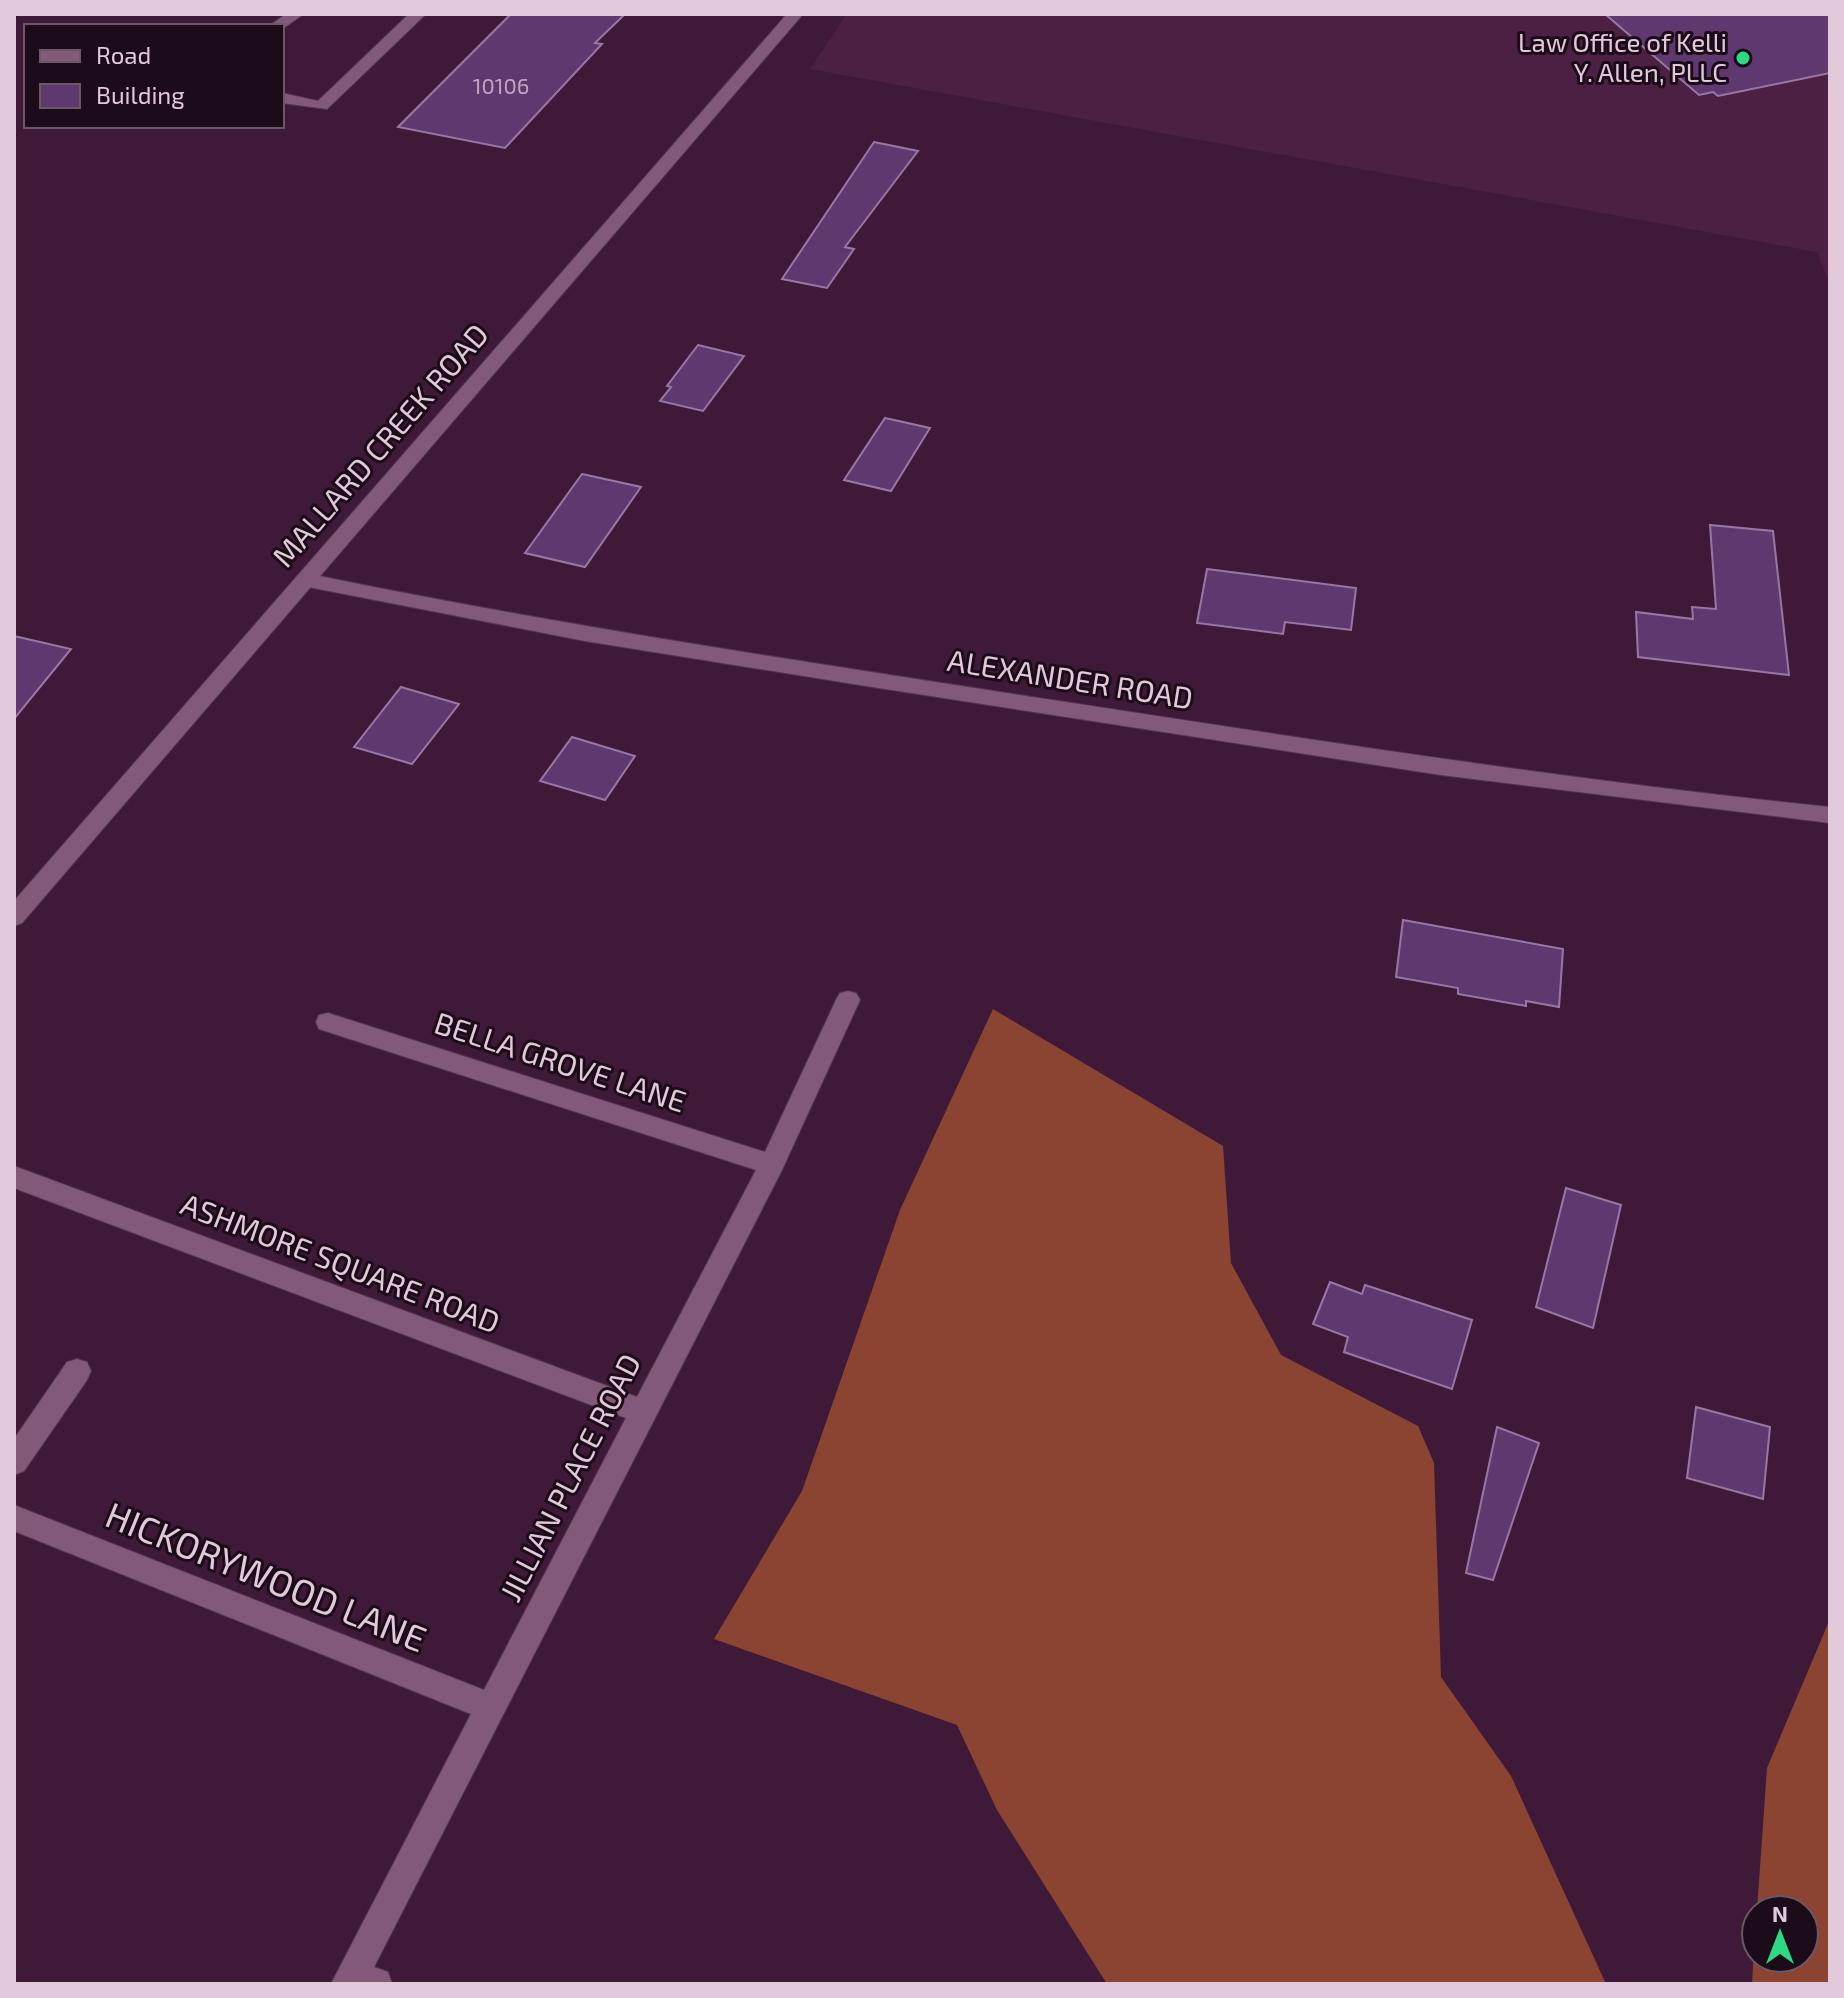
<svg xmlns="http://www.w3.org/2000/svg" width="1844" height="1998" font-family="'Exo 2',sans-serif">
	<rect width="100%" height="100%" fill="#3f1a38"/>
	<polygon fill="#4b2043" points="847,14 1830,14 1830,285 1817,252 810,69"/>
	<g fill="#8b4432">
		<polygon points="993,1009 1223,1146 1231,1263 1281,1355 1418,1426 1434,1463 1441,1677 1511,1776 1606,1984 1107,1984 997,1810 957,1725 714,1639 802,1491 900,1210"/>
		<polygon points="1830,1619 1830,1984 1752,1984 1756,1921 1756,1958 1804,1958 1804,1910 1757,1910 1767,1768"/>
	</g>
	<g fill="#603870" stroke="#9778a4" stroke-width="2">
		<polygon points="511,14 625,14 595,43 602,44 505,148 398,127"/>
		<polygon points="1605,14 1830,14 1830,73 1718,96 1713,92 1699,95"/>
		<polygon points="874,142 918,151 845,247 854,249 827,288 782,279"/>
		<polygon points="698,345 744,356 703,411 660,401 671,387 667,386"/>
		<polygon points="885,418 930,428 891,491 844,480"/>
		<polygon points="582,474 641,487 585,567 525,553"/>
		<polygon points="1710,525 1773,531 1789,675 1638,657 1636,612 1693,619 1692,607 1716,609"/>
		<polygon points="1207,569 1356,588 1351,630 1285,622 1283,634 1197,623"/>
		<polygon points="14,636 71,649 14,719"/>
		<polygon points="401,687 459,704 412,764 354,747"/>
		<polygon points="572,737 635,756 605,800 540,781"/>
		<polygon points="1403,920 1563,949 1559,1007 1526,1001 1526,1006 1458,994 1458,988 1396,977"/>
		<polygon points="1566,1188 1621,1205 1593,1328 1536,1307"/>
		<polygon points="1330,1282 1362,1294 1365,1285 1472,1320 1452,1389 1344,1352 1348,1337 1313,1324"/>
		<polygon points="1696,1407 1770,1427 1763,1499 1687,1478"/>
		<polygon points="1497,1427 1539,1443 1493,1580 1466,1573"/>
	</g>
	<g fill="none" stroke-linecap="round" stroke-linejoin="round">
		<g stroke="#553650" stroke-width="2">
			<g id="street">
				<polygon points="286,14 304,14 282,29 282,26 269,26"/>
				<polygon points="409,14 426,14 327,109 282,103 282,93 318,101"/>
				<path d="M305 573C551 624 799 661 1046 699 1307 739 1568 780 1830 807V823L1441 775 866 686 585 641 298 585 295 580 298 575Z"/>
				<polygon points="848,991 856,993 860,1000 781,1172 374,1967 388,1972 392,1984 331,1984 471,1714 14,1531 14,1505 484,1690 626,1418 14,1188 14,1166 637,1397 756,1170 319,1029 316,1022 319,1015 328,1013 765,1152 836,1000 840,993"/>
				<polygon points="77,1359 87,1362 91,1371 87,1380 24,1471 14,1475 14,1439 67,1362"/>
			</g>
		</g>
		<g stroke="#553650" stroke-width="2">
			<polygon id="secondary" points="787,14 803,14 22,923 14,926 14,901"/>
		</g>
		<use href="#street" fill="#835979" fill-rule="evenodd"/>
		<use href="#secondary" fill="#835979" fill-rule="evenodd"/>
	</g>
	<circle fill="#2cd884" stroke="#1c0c19" stroke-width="3" cx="1743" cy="58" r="8"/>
	<g text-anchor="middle" stroke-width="6" stroke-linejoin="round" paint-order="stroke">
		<g font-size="22" fill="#c1a5c0">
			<text x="501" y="94">10106</text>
		</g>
		<g font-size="26" fill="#e1c9da" stroke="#1c0c19" text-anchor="end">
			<text x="1727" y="52">Law Office of Kelli<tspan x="1727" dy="30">Y. Allen, PLLC</tspan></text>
		</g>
		<g font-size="30" fill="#e1c9da" stroke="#1c0c19">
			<text transform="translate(381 446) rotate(-49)" y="10">MALLARD CREEK ROAD</text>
			<text transform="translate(1070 680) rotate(9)" y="10">ALEXANDER ROAD</text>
			<text transform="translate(560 1063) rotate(18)" y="10">BELLA GROVE LANE</text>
			<text transform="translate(340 1264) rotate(21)" y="10">ASHMORE SQUARE ROAD</text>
			<text transform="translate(571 1478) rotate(-63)" y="10">JILLIAN PLACE ROAD</text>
		</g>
		<g font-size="36" fill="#e1c9da" stroke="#1c0c19">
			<text transform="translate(266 1577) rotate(22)" y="13">HICKORYWOOD LANE</text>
		</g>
	</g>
	<rect width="1844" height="1998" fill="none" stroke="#e1c9da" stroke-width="32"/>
	<rect x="24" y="24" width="260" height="104" fill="#1c0c19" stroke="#6b5866" stroke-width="2"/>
	<rect x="40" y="50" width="40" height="12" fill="#835979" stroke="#6b5866" stroke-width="2"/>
	<text x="96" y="64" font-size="24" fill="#e1c9da">Road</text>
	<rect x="40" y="84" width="40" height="24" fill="#603870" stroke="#6b5866" stroke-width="2"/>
	<text x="96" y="104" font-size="24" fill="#e1c9da">Building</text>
	<g transform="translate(1780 1934)"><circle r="38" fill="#1c0c19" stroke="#6b5866" stroke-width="2"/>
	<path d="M0-6L14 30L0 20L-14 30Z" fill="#2cd884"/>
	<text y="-12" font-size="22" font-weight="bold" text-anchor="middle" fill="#e1c9da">N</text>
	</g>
</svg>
